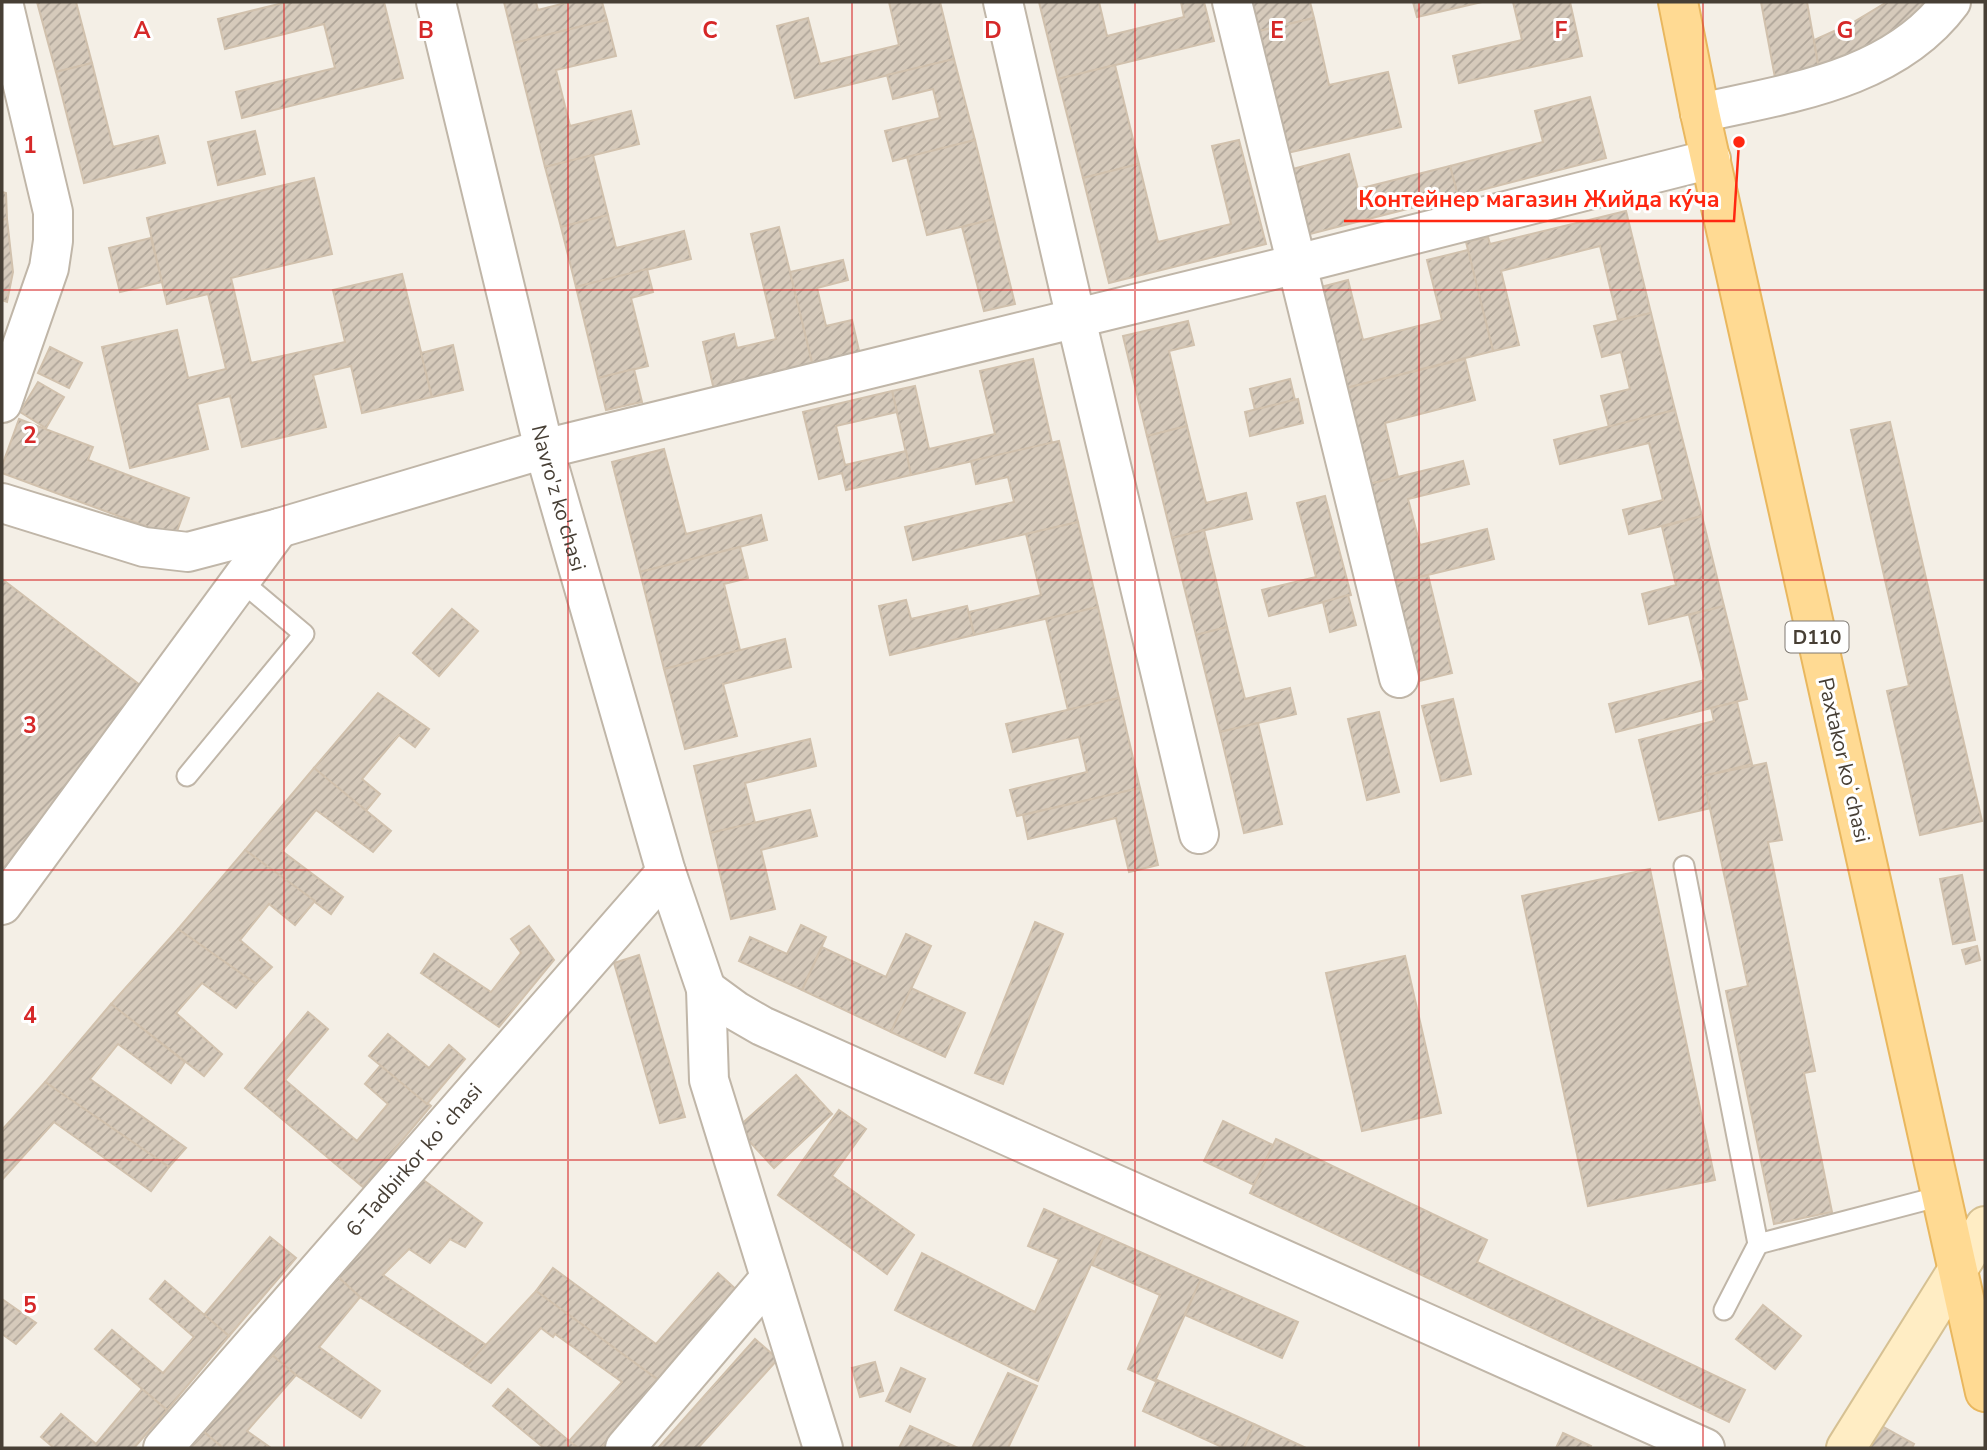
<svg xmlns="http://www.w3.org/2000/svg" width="1987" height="1450" font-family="'Nunito Sans',sans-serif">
	<defs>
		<pattern id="building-hatch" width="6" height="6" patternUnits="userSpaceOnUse" patternTransform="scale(1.75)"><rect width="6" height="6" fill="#d6cabb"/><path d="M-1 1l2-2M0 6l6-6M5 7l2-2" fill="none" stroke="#afa599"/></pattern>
	</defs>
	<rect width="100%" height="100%" fill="#f4efe6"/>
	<g fill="url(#building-hatch)" stroke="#d1c1ad" stroke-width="2">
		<polygon points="37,2 76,2 92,63 56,72"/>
		<polygon points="287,2 384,2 403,78 242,118 236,92 335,68 324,24 225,49 218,19"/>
		<polygon points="504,2 536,2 538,10 569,2 602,2 607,20 514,43"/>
		<polygon points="889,2 940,2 954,59 795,98 777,26 808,18 820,64 899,45"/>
		<polygon points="1039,2 1099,2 1107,36 1184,17 1181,2 1204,2 1214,41 1058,79"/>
		<polygon points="1252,2 1310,2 1314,18 1259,31"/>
		<polygon points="1413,2 1482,2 1417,17"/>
		<polygon points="1513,2 1570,2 1582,56 1459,83 1453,56 1522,40"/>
		<polygon points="1761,2 1807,2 1820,75 1776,83"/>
		<polygon points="1887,2 1930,2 1905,29 1820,75 1814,40 1852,23"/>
		<polygon points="1314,18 1329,85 1388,72 1401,127 1287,153 1259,31"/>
		<polygon points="607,20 616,56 556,70 570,126 631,111 639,144 545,167 514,43"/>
		<polygon points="954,59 975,140 893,161 885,131 940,118 933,89 893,99 887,75"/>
		<polygon points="92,63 113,147 158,136 165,163 84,183 56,72"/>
		<polygon points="1115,65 1139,164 1083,178 1058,79"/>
		<polygon points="1590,97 1606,158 1458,196 1450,166 1543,142 1535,111"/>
		<polygon points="255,131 265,174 218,185 208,142"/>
		<polygon points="975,140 994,219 927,235 907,157"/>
		<polygon points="1239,140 1266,244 1109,283 1083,178 1139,164 1158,242 1231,224 1212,146"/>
		<polygon points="1349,154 1358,189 1450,166 1458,196 1306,235 1289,170"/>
		<polygon points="593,155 608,215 561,227 545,167"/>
		<polygon points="314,178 332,254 231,278 251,363 345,342 333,290 402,274 432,397 362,413 351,366 313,375 326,427 242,447 230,396 197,404 208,449 130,468 102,347 177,330 188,378 226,369 208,294 167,304 147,218"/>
		<polygon points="2,192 6,193 7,219 2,220"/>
		<polygon points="1626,211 1651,313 1618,320 1600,246 1501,271 1519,345 1493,351 1466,242 1488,237 1490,244"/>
		<polygon points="608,215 616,248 684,231 691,259 576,287 561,227"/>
		<polygon points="7,219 13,272 7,302 2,300 2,220"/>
		<polygon points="994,219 1015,304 984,311 962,227"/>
		<polygon points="779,227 813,366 714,390 703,342 734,334 737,348 776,339 751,234"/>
		<polygon points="151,238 162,282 120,292 109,248"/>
		<polygon points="1468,250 1493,351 1342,389 1317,288 1348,280 1363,340 1442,320 1427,260"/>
		<polygon points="843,260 848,280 817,288 826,326 852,320 860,355 813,366 790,272"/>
		<polygon points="647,269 653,292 631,298 648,366 598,378 576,287"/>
		<polygon points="1651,313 1675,410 1609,427 1601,396 1630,389 1621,352 1602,357 1594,326"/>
		<polygon points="1188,321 1194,345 1169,351 1187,426 1147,436 1123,336"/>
		<polygon points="453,345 463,390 432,397 421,353"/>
		<polygon points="50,347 82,363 69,388 38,373"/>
		<polygon points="1033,359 1052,443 911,475 892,391 915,386 929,449 995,434 980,371"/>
		<polygon points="1465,359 1475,400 1385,423 1398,477 1365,485 1342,389"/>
		<polygon points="634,369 642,402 606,410 598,378"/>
		<polygon points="1290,379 1295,400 1255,410 1250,389"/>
		<polygon points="38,382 64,397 46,428 20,412"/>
		<polygon points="892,391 897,412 836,426 845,465 906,451 911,475 846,490 842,473 819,479 803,412"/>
		<polygon points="1298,399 1303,423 1250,436 1245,412"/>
		<polygon points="1675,410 1702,516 1629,534 1623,510 1663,500 1649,443 1560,464 1554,440"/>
		<polygon points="19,419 93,447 88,460 189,498 175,537 2,473 2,466"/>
		<polygon points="1890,422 1982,821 1920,835 1887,691 1909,686 1851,430"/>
		<polygon points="1187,426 1206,503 1246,493 1252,519 1172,538 1147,436"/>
		<polygon points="1059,441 1078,522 913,560 905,527 1014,502 1008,477 976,484 971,461"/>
		<polygon points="664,449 686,534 761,515 767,540 640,572 612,462"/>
		<polygon points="1463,461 1469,484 1408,499 1420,545 1487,529 1494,559 1390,584 1365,485"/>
		<polygon points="1325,496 1351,595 1269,616 1262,590 1316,577 1297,503"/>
		<polygon points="1702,516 1724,606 1649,624 1642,594 1676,585 1662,527"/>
		<polygon points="1078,522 1098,607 974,635 969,612 1041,595 1026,534"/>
		<polygon points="1204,530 1227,627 1196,635 1172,538"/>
		<polygon points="740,547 748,578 724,584 740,650 664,669 640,572"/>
		<polygon points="1428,575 1452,673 1415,682 1390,584"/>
		<polygon points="2,579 149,692 2,884"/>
		<polygon points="1348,595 1356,625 1330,632 1323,602"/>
		<polygon points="906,600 911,619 967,606 974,635 890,655 879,606"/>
		<polygon points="1724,606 1747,699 1616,732 1609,704 1705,680 1689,615"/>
		<polygon points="1098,607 1119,698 1068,710 1046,619"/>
		<polygon points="452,609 478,631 439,676 413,653"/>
		<polygon points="1227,627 1245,699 1290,688 1296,714 1220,732 1196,635"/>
		<polygon points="785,639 791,667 723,684 737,736 685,749 664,669"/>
		<polygon points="378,693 429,729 415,747 399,735 362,779 380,794 365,812 314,768"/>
		<polygon points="1119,698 1140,788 1017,816 1010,790 1087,772 1079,737 1013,752 1006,724"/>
		<polygon points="1453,699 1471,774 1441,781 1422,706"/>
		<polygon points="1737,702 1752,764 1703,776 1711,808 1659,820 1639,740 1714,721 1711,708"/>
		<polygon points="1379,712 1399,792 1367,800 1348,719"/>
		<polygon points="1258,723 1282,824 1244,833 1220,732"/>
		<polygon points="810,739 816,766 745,783 755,823 710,833 694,766"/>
		<polygon points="1766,763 1782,840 1768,842 1815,1071 1804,1073 1832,1212 1774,1224 1726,991 1748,986 1703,776"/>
		<polygon points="314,768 391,831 373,852 316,810 282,851 343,897 331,914 245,850"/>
		<polygon points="1140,788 1158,865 1129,872 1116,818 1028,839 1023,815"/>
		<polygon points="810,810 817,836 761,850 775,909 731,919 710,833"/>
		<polygon points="245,850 315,901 295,925 269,904 240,940 272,967 256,984 178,929"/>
		<polygon points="1650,869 1715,1180 1588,1206 1522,896"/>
		<polygon points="1962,875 1975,940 1953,944 1940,879"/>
		<polygon points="1035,922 1063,934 1003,1084 975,1073"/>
		<polygon points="801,925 826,937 802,990 739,961 750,937 787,954"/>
		<polygon points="529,926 554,960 499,1027 421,973 434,954 491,992 521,953 511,939"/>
		<polygon points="178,929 256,984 236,1008 202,983 176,1013 222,1054 204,1076 111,1004"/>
		<polygon points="906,934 931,946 891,1032 802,990 822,947 886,977"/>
		<polygon points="1977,946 1980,960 1966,964 1962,950"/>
		<polygon points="639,955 685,1117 660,1123 614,963"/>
		<polygon points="1405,956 1441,1113 1362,1131 1326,973"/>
		<polygon points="911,988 965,1013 945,1057 891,1032"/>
		<polygon points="111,1004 185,1062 171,1083 118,1044 90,1079 186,1148 169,1167 45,1082"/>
		<polygon points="308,1012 328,1029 285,1080 357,1141 388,1104 365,1084 381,1065 431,1106 363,1187 245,1088"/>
		<polygon points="388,1034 429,1068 449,1045 465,1059 427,1104 369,1056"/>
		<polygon points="796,1075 832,1114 774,1168 737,1128"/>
		<polygon points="45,1082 169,1167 151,1191 54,1122 2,1180 2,1130"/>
		<polygon points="839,1110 866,1129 832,1176 914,1235 887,1274 778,1195"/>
		<polygon points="1223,1121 1273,1145 1254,1185 1204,1161"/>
		<polygon points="1276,1139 1487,1240 1477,1262 1745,1390 1729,1422 1250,1193"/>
		<polygon points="422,1179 482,1223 465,1247 450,1239 430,1263 409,1249 383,1275 486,1345 466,1366 360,1297 337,1276"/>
		<polygon points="1044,1209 1104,1236 1038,1381 895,1310 922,1253 1035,1312 1059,1259 1028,1246"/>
		<polygon points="1104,1236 1201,1279 1155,1381 1128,1369 1160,1295 1092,1265"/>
		<polygon points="270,1237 296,1258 229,1336 204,1315"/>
		<polygon points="553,1268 656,1344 718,1273 740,1293 661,1382 536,1291"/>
		<polygon points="337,1276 360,1297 319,1347 380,1391 361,1418 296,1375 272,1355"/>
		<polygon points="1201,1279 1298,1322 1282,1358 1185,1315"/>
		<polygon points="165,1281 229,1336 167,1410 95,1349 112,1330 163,1373 194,1337 150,1299"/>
		<polygon points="536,1291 661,1382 601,1448 578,1448 569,1441 622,1382 555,1334 553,1337 541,1328 491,1383 466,1366"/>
		<polygon points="2,1299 36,1323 16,1344 2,1334"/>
		<polygon points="1763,1305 1801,1336 1775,1369 1736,1339"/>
		<polygon points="755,1339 778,1359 698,1448 658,1448"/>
		<polygon points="272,1355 296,1375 247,1431 271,1448 223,1448 204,1432"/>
		<polygon points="875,1362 883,1391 860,1397 852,1368"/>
		<polygon points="901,1368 925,1379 910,1412 886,1401"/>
		<polygon points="1008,1373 1037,1386 1008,1448 972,1448"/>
		<polygon points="1157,1380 1254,1424 1244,1448 1224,1448 1143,1411"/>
		<polygon points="142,1389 167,1410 134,1448 54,1448 41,1437 61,1414 96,1444"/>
		<polygon points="508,1389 569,1441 578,1448 544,1448 493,1406"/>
		<polygon points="1254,1424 1306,1448 1244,1448"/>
		<polygon points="1880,1425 1914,1444 1912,1448 1867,1448"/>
		<polygon points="910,1426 958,1448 899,1448"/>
		<polygon points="204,1432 223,1448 190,1448"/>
		<polygon points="1563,1433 1591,1446 1590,1448 1556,1448"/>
	</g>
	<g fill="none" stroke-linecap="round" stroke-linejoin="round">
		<g stroke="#c0b6a8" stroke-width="23">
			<g id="service">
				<polyline points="187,776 304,634 240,580"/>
				<polyline points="1684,866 1758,1244 1941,1196"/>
				<polyline points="1724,1310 1758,1244"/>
			</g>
		</g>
		<g stroke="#c0b6a8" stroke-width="42">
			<g id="minor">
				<path id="s1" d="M436 2 544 449 666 872 706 989 709 1080 823 1448"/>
				<polyline points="1003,2 1076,319 1199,834"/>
				<polyline points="1232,2 1399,678"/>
				<path d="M1700 113C1789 93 1893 80 1951 2"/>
				<polyline points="2,403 49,268 53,241 53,212 3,2"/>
				<polyline points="2,503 144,547 188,552 279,528 544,449 1297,264 1711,159"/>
				<polyline points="2,905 279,528"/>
				<polyline points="706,989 736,1011 762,1026 1705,1448"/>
				<polyline points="163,1448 666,872"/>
				<polyline points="625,1448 770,1278"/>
			</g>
		</g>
		<g stroke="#d6c193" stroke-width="42">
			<polyline id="secondary" points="1846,1448 1985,1226"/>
		</g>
		<g stroke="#e9b75e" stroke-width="42">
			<polyline id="primary" points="1678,2 1700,113 1985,1392"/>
		</g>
		<use href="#service" stroke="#fff" stroke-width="19"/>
		<use href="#minor" stroke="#fff" stroke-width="38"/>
		<use href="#secondary" stroke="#ffedc4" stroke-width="38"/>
		<use href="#primary" stroke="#ffda93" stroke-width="38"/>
	</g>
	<path fill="none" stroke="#d62828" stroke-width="2" stroke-opacity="0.55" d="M284 2V1448M568 2V1448M852 2V1448M1135 2V1448M1419 2V1448M1703 2V1448M2 290H1985M2 580H1985M2 870H1985M2 1160H1985"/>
	<g text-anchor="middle" stroke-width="6" stroke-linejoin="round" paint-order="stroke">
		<rect fill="#fff" stroke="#7e7972" stroke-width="2" x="1785.5" y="621.5" width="63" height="31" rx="5"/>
		<g font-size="19" font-weight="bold" fill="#473f35">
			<text x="1817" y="644">D110</text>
		</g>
		<g font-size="21" fill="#473f35" stroke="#fff">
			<text dy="7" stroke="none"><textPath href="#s1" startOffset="511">Navro'z ko'chasi</textPath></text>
			<text transform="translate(1844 760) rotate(77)" y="7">Paxtakor koʻchasi</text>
			<text transform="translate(414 1160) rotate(-49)" y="7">6-Tadbirkor koʻchasi</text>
		</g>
	</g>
	<g font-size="23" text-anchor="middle" font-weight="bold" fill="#d62828" stroke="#fff" stroke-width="6" stroke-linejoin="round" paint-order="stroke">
		<text x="142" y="38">A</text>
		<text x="426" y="38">B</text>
		<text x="710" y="38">C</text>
		<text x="993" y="38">D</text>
		<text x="1277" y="38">E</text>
		<text x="1561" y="38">F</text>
		<text x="1845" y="38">G</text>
		<text x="30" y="153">1</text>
		<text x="30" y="443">2</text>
		<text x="30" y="733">3</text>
		<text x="30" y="1023">4</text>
		<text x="30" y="1313">5</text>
	</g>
	<path fill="none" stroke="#ff2711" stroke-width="2.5" d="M1739 142L1734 221H1344"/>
	<circle fill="#ff2711" stroke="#fff" stroke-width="2.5" cx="1739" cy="142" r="7"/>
	<g font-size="23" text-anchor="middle" font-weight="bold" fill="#ff2711" stroke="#fff" stroke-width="6" stroke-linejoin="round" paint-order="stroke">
		<text x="1539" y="207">Контейнер магазин Жийда ку́ча</text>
	</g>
	<rect width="1987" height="1450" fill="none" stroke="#473f35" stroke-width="7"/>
</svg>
